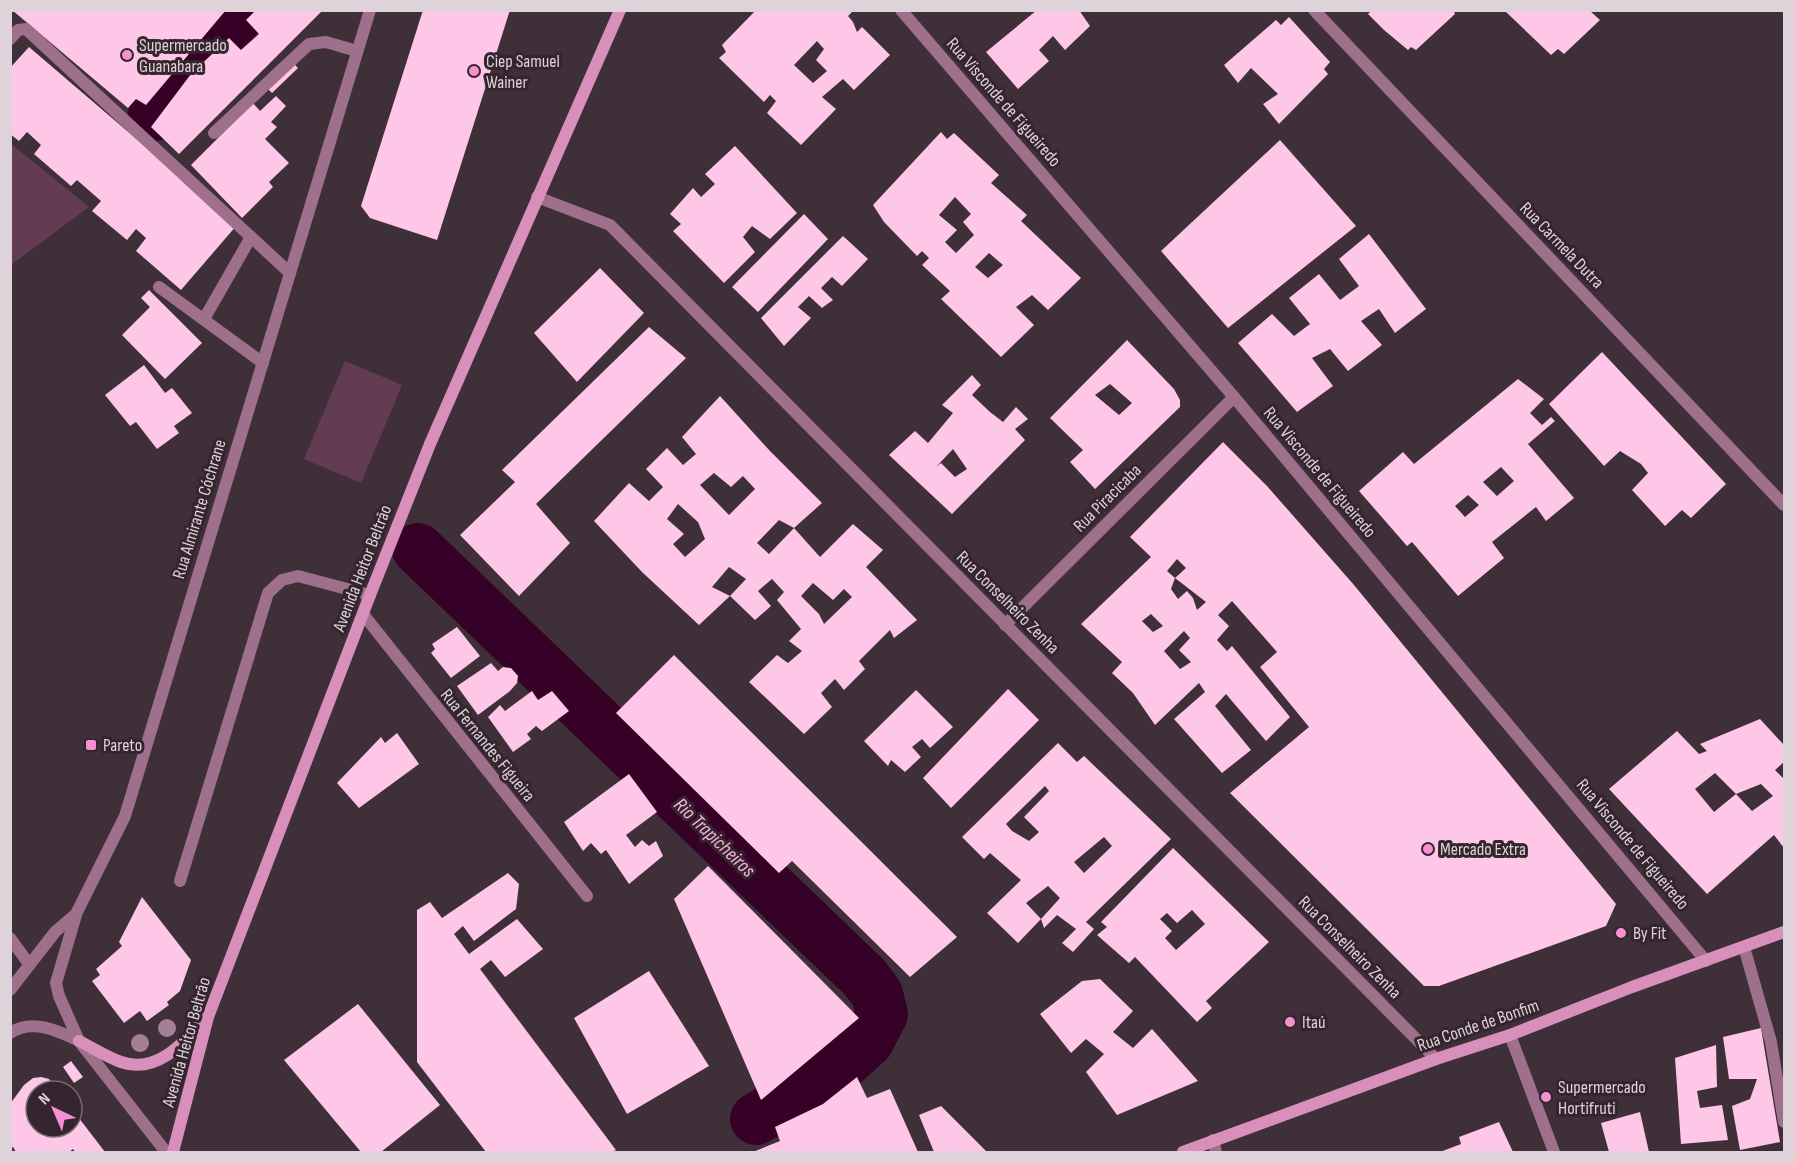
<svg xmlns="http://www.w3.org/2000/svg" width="1795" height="1163" font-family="'Sofia Sans Condensed',sans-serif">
	<rect width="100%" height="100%" fill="#3f2f39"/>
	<g fill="#633b53">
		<polygon points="10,143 89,207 11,265 10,265"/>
		<polygon points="345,361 402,385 361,483 304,459"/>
	</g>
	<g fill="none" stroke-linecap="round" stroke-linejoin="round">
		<g stroke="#360127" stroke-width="52">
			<polyline points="154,115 203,51 244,10"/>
			<polyline points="418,549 864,977 877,994 882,1014 868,1041 836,1070 756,1119"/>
		</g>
	</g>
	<g fill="#fec6e7" fill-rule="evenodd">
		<polygon points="12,10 226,10 146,105 136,99 128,108"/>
		<polygon points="256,10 323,10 179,154 151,127 191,74 229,38 241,50 259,34 246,20"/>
		<polygon points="423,10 510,10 437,240 370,218 361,206"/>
		<path d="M756 10H854L848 16 853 22 857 32 862 27 890 55 854 90 843 79 822 97 836 109 801 145 767 113 776 101 770 95 764 102 719 58 726 52 722 45ZM817 41 824 49 816 60 827 71 813 83 794 65Z"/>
		<polygon points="1037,10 1079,10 1090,26 1065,50 1053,36 1039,50 1049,61 1018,89 986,52"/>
		<polygon points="1372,10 1453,10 1455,14 1416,50 1411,47 1408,50 1384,30 1368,14"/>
		<polygon points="1507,10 1589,10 1600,20 1564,54 1558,49 1551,55 1506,12"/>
		<polygon points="1289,17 1330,62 1324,69 1328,74 1279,124 1263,104 1278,94 1251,68 1238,83 1224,65 1276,20 1281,25"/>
		<polygon points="29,47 237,225 181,290 136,251 146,238 136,229 127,240 92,211 101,201 77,180 71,186 34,154 41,145 27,132 19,141 10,134 10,68"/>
		<polygon points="294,64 298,68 272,93 268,89"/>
		<polygon points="276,96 286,106 271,122 277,127 265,139 289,163 269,182 273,187 242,218 191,165 253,103 260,111"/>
		<path d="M941 132 947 139 954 133 999 175 991 183 1027 215 1021 221 1081 278 1048 310 1032 295 1016 307 1034 325 1001 357 941 299 950 291 922 265 929 258 922 251 917 256 884 222 873 205ZM955 197 971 214 963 222 974 235 956 253 945 242 957 230 939 215ZM989 253 1003 265 988 278 975 267Z"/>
		<polygon points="1280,140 1356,226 1228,328 1161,251"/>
		<polygon points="735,146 797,213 770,239 752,226 743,237 755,252 724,283 673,231 681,224 670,214 693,188 701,197 715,184 705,174"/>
		<polygon points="804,214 828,239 758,312 732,287"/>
		<polygon points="1369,234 1426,309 1395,333 1379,309 1361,321 1382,345 1348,371 1330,349 1312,358 1333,386 1297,412 1238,343 1272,314 1294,336 1310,324 1289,298 1319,274 1340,300 1359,286 1339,259"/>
		<polygon points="843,236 868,259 842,286 832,277 821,288 833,300 822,308 809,296 798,307 811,318 784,346 761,318"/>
		<polygon points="600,268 644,313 577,382 534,333"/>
		<polygon points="149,290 202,343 165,379 122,335 150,307 141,298"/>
		<polygon points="649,327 686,358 536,504 570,543 519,596 460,535 515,482 502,470"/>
		<path d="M1127 340 1174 389 1180 400V407L1095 489 1070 462 1083 450 1050 418ZM1110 384 1132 403 1119 415 1095 395Z"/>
		<polygon points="1602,352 1726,484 1691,518 1682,510 1665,526 1632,490 1648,473 1641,464 1620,451 1604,466 1549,404"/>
		<polygon points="144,365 165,393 172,388 192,413 174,426 179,433 157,449 136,422 130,426 105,395"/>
		<path d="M972 375 981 385 972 395 990 412 1003 422 1016 407 1028 419 1015 429 1025 440 952 514 889 455 915 431 928 443 953 413 942 405ZM953 449 967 469 955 477 941 463 936 467Z"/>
		<path d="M1518 379 1544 399 1530 413 1542 425 1551 417 1555 421 1528 444 1574 498 1546 521 1536 507 1492 542 1504 558 1458 596 1412 542 1407 546 1359 491 1403 452 1414 464ZM1501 467 1514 481 1497 496 1483 482ZM1468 495 1479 505 1465 517 1455 506Z"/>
		<path d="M720 396 770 451 822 503 794 528 779 520 757 543 769 554 794 528 820 557 853 524 883 550 866 567 917 620 894 638 890 630 859 661 865 669 844 690 835 679 821 693 832 707 804 734 749 682 777 655 788 663 802 651 789 641 801 629 777 600 784 592 772 579 758 591 771 606 755 620 730 596 746 579 729 567 712 587 730 596 699 625 642 572 594 521 629 483 649 501 663 487 646 469 667 448 683 465 696 454 682 437ZM714 473 731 487 743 476 755 489 729 515 700 485ZM678 504 698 522 705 539 685 557 673 544 684 534 667 519ZM813 583 833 600 844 589 852 597 824 624 819 614 801 596Z"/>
		<path d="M1223 442 1267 486 1354 585 1616 904 1606 926 1439 986H1424L1230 793 1309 727 1260 667 1277 652 1232 601 1218 615 1229 626 1217 640 1227 651 1232 646 1290 717 1266 741 1226 694 1215 706 1251 750 1222 773 1174 719 1205 692 1199 683 1155 725 1133 693 1112 673 1122 662 1081 624 1151 557 1130 537ZM1177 559 1186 568 1175 578 1206 602 1197 610 1193 598 1187 591 1178 599 1171 589 1175 578 1167 571ZM1151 614 1163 626 1153 632 1142 621ZM1184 631 1190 638 1179 650 1191 662 1180 669 1164 651Z"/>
		<polygon points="457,627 480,656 451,678 431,653 435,649 432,644"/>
		<polygon points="674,655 957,937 910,977 792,861 779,873 616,713"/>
		<polygon points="491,663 498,671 503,667 511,668 518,676 517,683 510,691 478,715 457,686"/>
		<polygon points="1008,689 1039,720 951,808 923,778"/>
		<polygon points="916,690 953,727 930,748 922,739 912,747 921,757 905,772 891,760 888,766 864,741"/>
		<polygon points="532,691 538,700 552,691 569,711 542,731 536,726 527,734 531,739 513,752 488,717 500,705 505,711"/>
		<path d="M1760 719 1784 745V762L1775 770 1784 779V848L1774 835 1707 894 1609 789 1677 731 1699 754 1707 751 1700 744ZM1715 773 1736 794 1761 784 1773 796 1752 811 1736 794 1714 812 1695 789Z"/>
		<polygon points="397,733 419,764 359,808 337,783 381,737 385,743"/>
		<path d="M1058 743 1077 762 1084 756 1171 839 1086 922 1094 929 1073 952 1062 943 1076 929 1057 915 1044 928 1041 919 1060 898 1048 886 1026 903 1041 919 1018 943 987 913 1021 880 990 853 984 859 962 837ZM1045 786 1049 791 1024 817 1039 832 1029 841 1012 831 1006 824ZM1104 837 1112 846 1084 873 1074 862Z"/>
		<polygon points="629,774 657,812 626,835 635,847 642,840 649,846 656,841 663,856 629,884 606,850 601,854 591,843 583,851 564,822"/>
		<path d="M1173 848 1269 942 1206 1001 1212 1008 1197 1022 1135 957 1129 963 1097 935 1107 927 1101 922ZM1192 910 1205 924 1176 950 1165 938 1172 931 1160 919 1167 913 1177 923Z"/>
		<polygon points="708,866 859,1018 761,1100 674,899"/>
		<polygon points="508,873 519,884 516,909 474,941 463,926 454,934 469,954 517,919 543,949 505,977 491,960 480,969 616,1150 612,1152 486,1152 417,1062 417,910 430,902 442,918"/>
		<polygon points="142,897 191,960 180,991 167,1002 169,1005 147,1021 140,1011 124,1023 92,981 100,975 96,969 122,946 119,942"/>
		<polygon points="649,971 709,1066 627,1114 574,1018"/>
		<polygon points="1100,979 1133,1011 1113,1032 1133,1048 1152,1029 1198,1081 1117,1115 1086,1072 1104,1054 1086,1039 1071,1053 1040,1014 1082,981"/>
		<polygon points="358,1004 440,1105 381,1152 361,1152 284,1060"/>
		<polygon points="1761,1028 1780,1142 1740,1150 1732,1106 1750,1099 1757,1079 1729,1079 1723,1037"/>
		<polygon points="1716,1045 1717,1087 1697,1091 1700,1108 1722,1105 1728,1140 1681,1144 1675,1058"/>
		<polygon points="71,1061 83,1077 74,1083 63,1067"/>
		<polygon points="41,1077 49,1079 59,1091 36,1091 36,1127 72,1127 72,1109 105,1152 75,1152 73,1149 69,1152 16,1152 13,1147 10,1149 10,1104 24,1085 33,1078"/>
		<polygon points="857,1077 867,1098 890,1089 918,1152 753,1152 780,1141 775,1127 823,1104"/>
		<polygon points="941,1106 987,1152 934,1152 919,1115"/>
		<polygon points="1640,1112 1649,1152 1609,1152 1601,1123"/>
		<polygon points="1499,1122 1513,1152 1440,1152 1461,1144 1459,1137"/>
	</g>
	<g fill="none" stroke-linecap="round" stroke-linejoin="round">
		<g stroke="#9e708b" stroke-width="12">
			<polyline points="10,39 18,30 26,29 290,273"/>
			<polyline points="214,133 309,44 326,42 357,51"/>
			<polyline points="159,287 263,363"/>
			<polyline points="204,319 251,237"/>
			<polyline points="180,881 268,593 282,580 298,576 370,595"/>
			<polyline points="1744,947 1771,1042 1784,1122"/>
			<polyline points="1510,1035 1554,1152"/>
			<polyline points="1213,1140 1216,1152"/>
		</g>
		<g stroke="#9e708b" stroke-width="12">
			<polyline points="901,10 1234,397 1706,961"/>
			<polyline points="1314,10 1784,505"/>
			<polyline points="537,197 610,225 1436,1059"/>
			<polyline points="363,614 587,896"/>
			<polyline points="1005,625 1234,397"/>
			<polyline points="10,938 29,964"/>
		</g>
		<g stroke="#9e708b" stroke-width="12">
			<polyline points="76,915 56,983 59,996 79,1041 166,1152"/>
			<polyline points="10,990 55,932 76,914 125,816 370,10"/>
			<path d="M10 1033C32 1018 59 1031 79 1041"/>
		</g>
		<g stroke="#d98fbc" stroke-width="12">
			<path d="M79 1041C93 1048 107 1057 121 1062 158 1075 185 1041 207 1017"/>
			<polyline points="173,1152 208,1017 370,595 430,444 620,10"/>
			<polyline points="1183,1152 1436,1059 1510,1035 1632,987 1784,932"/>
		</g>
	</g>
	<g fill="#a57f95">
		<circle cx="167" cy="1028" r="9"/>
		<circle cx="140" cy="1043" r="9"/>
	</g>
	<g fill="#f690d0" stroke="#35252e" stroke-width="2">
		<circle cx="127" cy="55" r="6"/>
		<circle cx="474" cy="71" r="6"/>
		<rect x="85" y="739" width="12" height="12" rx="3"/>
		<circle cx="1428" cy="849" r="6"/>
		<circle cx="1621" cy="933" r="6"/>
		<circle cx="1290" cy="1022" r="6"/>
		<circle cx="1546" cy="1097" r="6"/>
	</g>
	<g text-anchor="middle" stroke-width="6" stroke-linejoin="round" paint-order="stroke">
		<g font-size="18" fill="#ded3d9" stroke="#35252e" text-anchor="start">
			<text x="139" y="51">Supermercado<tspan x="139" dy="21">Guanabara</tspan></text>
			<text x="486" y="67">Ciep Samuel<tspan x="486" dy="21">Wainer</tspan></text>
			<text x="103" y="751">Pareto</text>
			<text x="1440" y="855">Mercado Extra</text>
			<text x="1633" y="939">By Fit</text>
			<text x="1302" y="1028">Itaú</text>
			<text x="1558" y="1093">Supermercado<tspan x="1558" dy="21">Hortifruti</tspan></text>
		</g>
		<g font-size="18" fill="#ded3d9" stroke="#35252e">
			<text transform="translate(1004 102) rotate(49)" y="6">Rua Visconde de Figueiredo</text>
			<text transform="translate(1562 245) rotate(46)" y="6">Rua Carmela Dutra</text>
			<text transform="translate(1320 472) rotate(50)" y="6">Rua Visconde de Figueiredo</text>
			<text transform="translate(1107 498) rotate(-45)" y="6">Rua Piracicaba</text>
			<text transform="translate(199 509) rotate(-73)" y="6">Rua Almirante Cóchrane</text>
			<text transform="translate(362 568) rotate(-69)" y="6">Avenida Heitor Beltrão</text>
			<text transform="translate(1008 602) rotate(45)" y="6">Rua Conselheiro Zenha</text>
			<text transform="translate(488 745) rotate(51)" y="6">Rua Fernandes Figueira</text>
			<text transform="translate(1633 844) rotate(50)" y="6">Rua Visconde de Figueiredo</text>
			<text transform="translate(1350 947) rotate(45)" y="6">Rua Conselheiro Zenha</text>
			<text transform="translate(1478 1025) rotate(-19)" y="6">Rua Conde de Bonfim</text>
			<text transform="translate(186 1042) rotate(-74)" y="6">Avenida Heitor Beltrão</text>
		</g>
		<g font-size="20" font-style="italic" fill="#f9b1dc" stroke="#35252e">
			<text transform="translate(715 837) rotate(44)" y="7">Rio Trapicheiros</text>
		</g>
	</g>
	<rect width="1795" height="1163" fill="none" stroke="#ded3d9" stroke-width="24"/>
	<g transform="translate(54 1109) rotate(316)"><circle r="28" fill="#35252e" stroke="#796b72" stroke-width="1.5"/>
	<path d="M0-4.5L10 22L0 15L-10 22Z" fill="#f690d0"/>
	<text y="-9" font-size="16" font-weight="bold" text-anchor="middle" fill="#ded3d9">N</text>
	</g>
</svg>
